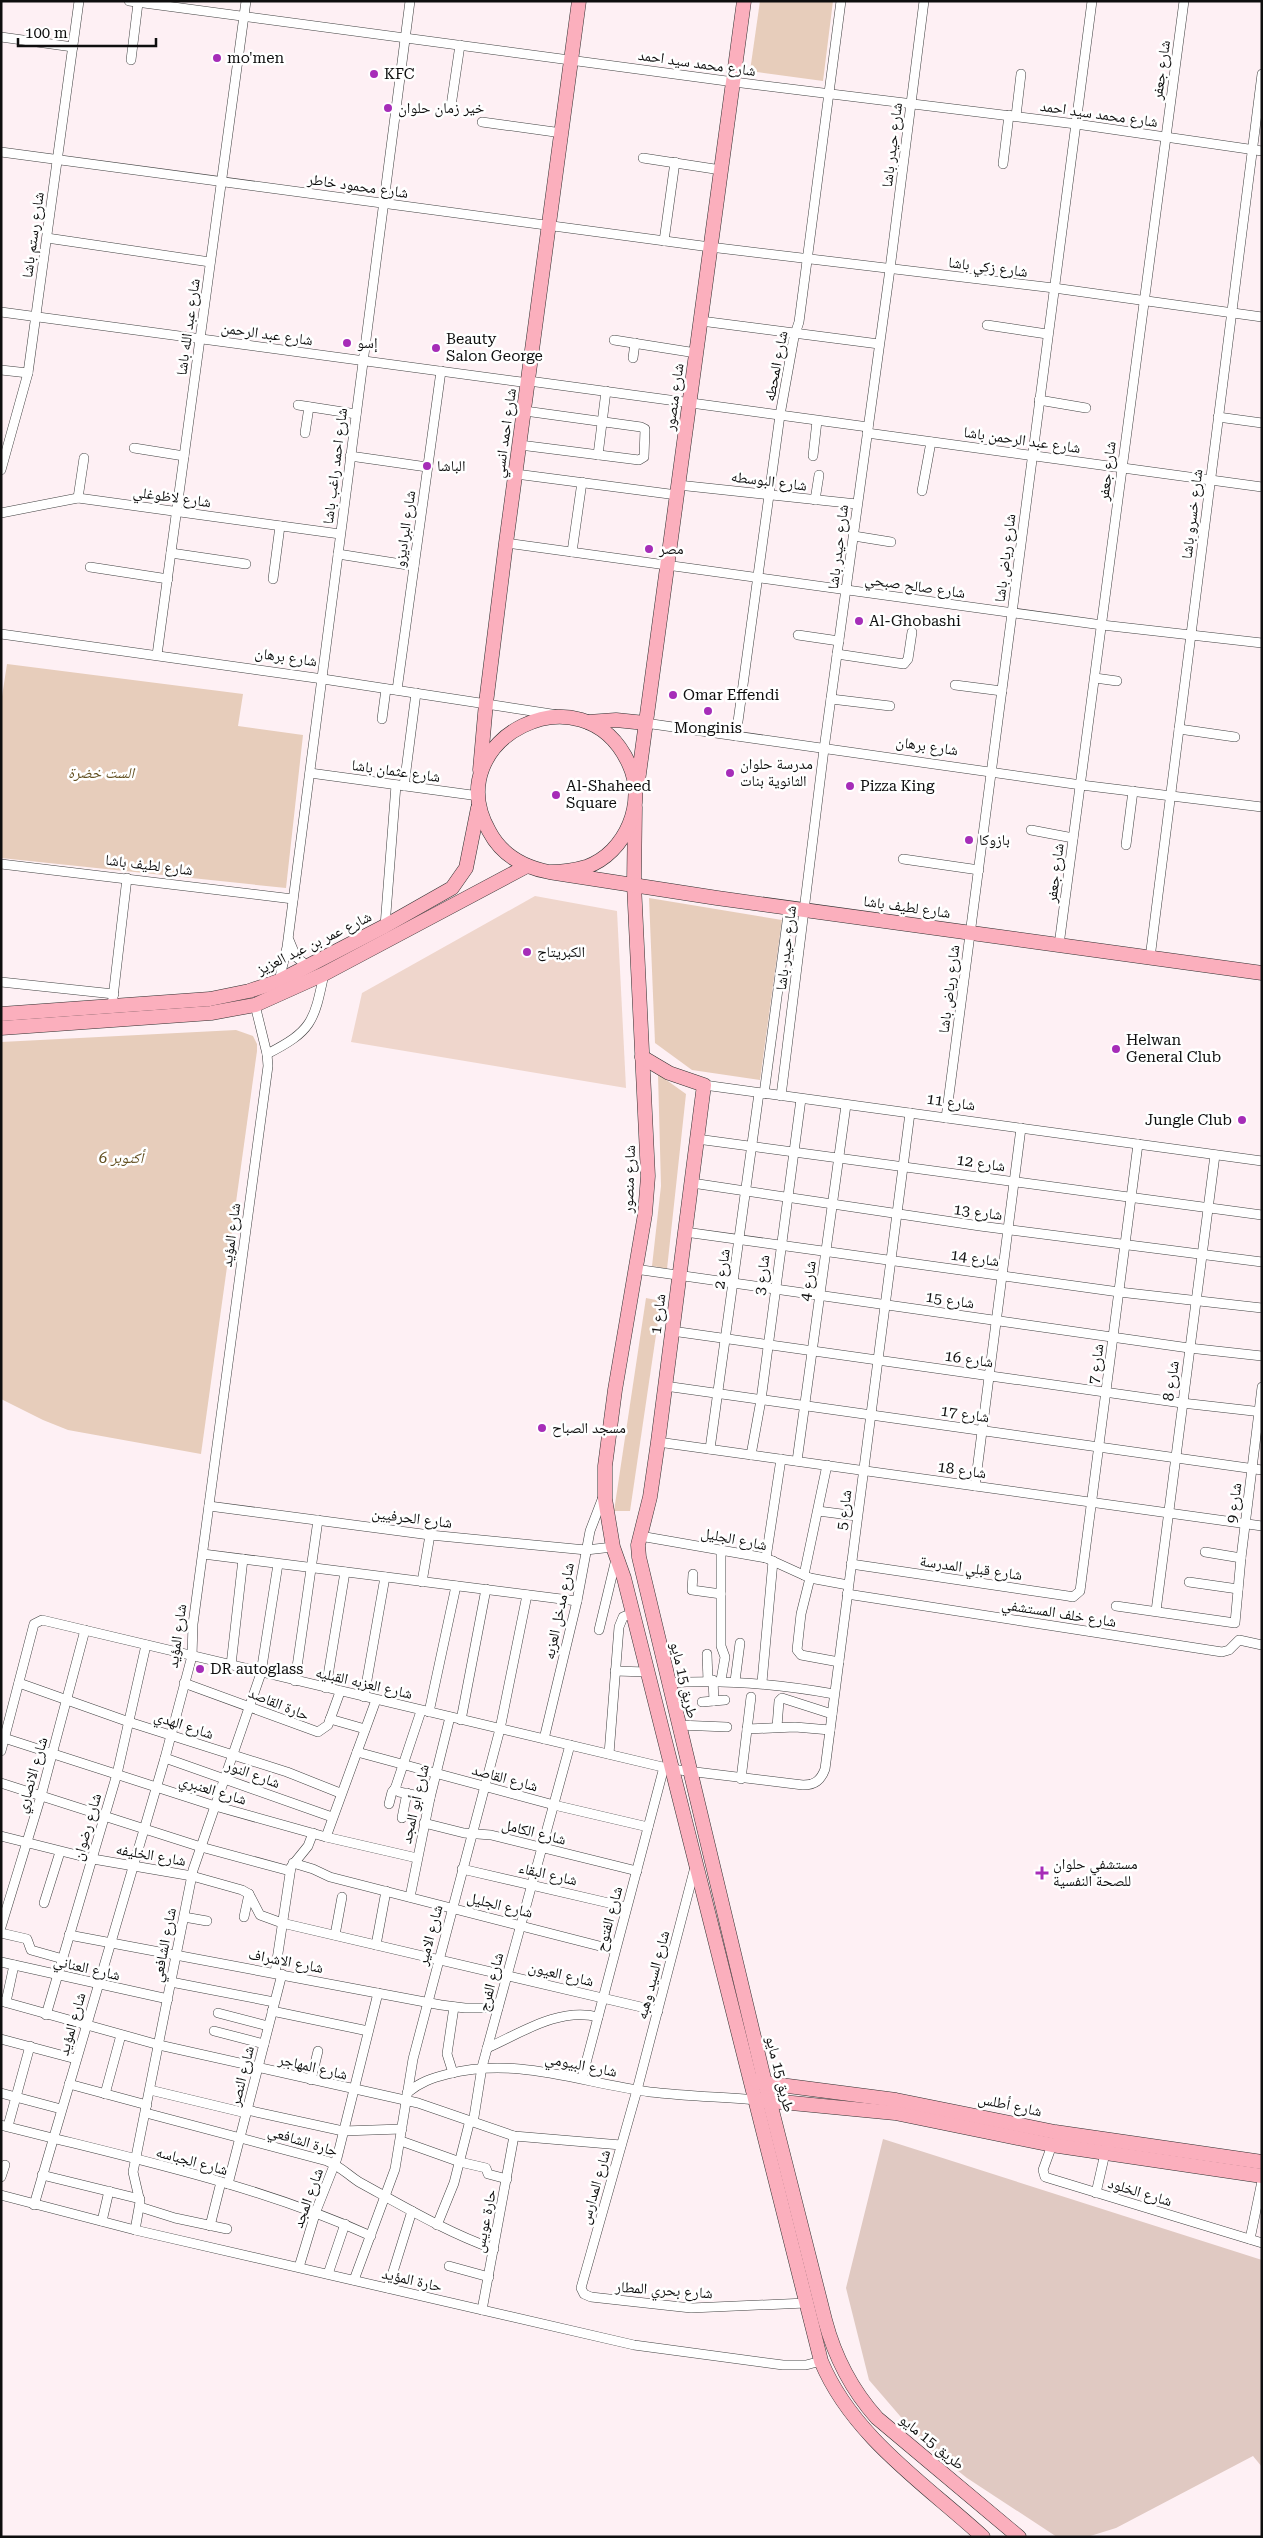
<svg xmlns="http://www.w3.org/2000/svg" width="1263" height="2538" font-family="'Roboto Serif','Noto Naskh Arabic',serif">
	<rect width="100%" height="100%" fill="#fef0f4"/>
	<g fill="#e7cdbb">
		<polygon points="760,1 833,1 823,81 750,71"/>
		<polygon points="7,664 243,694 238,726 303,735 286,888 1,858 1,703"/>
		<polygon points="649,898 782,920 760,1080 692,1070 655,1043"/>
		<polygon points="236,1030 253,1036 257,1044 257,1051 201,1454 68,1430 43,1420 1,1399 1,1042"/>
		<polygon points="658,1074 686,1094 667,1269 652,1266 661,1186"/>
		<polygon points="646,1298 661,1301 630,1511 614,1511"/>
	</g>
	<polygon fill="#e0c9c2" points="883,2139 1262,2260 1262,2467 1253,2456 1116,2528 1087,2537 1057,2537 967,2478 925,2445 869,2380 846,2288"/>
	<polygon fill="#efd6cc" points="535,896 617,911 626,1088 351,1042 362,993"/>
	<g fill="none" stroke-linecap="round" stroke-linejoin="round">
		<g stroke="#414141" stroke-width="10">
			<g id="street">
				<polyline points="129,1 734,82 1076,124 1262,151"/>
				<polyline points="1,37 73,47"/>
				<polyline points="131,60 138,3"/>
				<polyline points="451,106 460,45"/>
				<polyline points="1016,116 1021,74"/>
				<polyline points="482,122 562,133"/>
				<polyline points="1,152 710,247 1054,288 1262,317"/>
				<polyline points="643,158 721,170"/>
				<polyline points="1003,164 1009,115"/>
				<polyline points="47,238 210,262"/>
				<polyline points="664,241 675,162"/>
				<polyline points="1,312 529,383"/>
				<polyline points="701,321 879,344"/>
				<polyline points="987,325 1047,334"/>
				<polyline points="614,340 696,353"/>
				<polyline points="633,358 635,343"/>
				<polyline points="1,370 28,373"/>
				<polyline points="529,381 868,427"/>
				<polyline points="1039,400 1086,408"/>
				<polyline points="298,405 356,414"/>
				<polyline points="1218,417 1262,423"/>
				<polyline points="305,433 309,407"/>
				<polyline points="867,433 1262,487"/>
				<polyline points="520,445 639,460 644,457 645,429 641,427 525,411"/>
				<polyline points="134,448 184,456"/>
				<polyline points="598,455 606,391"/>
				<polyline points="350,456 427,467"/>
				<polyline points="813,456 817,421"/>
				<polyline points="1,470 28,373 79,1"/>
				<polyline points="516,474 677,495"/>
				<polyline points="678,485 857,504"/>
				<polyline points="922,491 931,442"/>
				<polyline points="78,498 84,458"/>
				<polyline points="815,500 819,475"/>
				<polyline points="1,513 78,498 340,534"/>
				<polyline points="854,536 891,542"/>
				<polyline points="506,543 1102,625 1262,643"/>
				<polyline points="572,552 582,482"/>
				<polyline points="171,553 246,564"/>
				<polyline points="338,554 414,566"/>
				<polyline points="90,567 168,579"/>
				<polyline points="273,579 280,526"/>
				<polyline points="1,634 323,679 558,715"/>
				<polyline points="798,635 839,641"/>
				<polyline points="837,654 904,664 908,659 912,632"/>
				<polyline points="157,655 246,1"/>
				<polyline points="1095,678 1117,681"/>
				<polyline points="955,685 1002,691"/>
				<polyline points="397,690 441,371"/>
				<polyline points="831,699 890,706"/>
				<polyline points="382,719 386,689"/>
				<polyline points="645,723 1081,785 1262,807"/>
				<polyline points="1179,729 1235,737"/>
				<polyline points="736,736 780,415 794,337 799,322 841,1"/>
				<polyline points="310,773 479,796"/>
				<polyline points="404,786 416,693"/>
				<polyline points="1031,830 1073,838"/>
				<polyline points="1126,845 1133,791"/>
				<polyline points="903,859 979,870"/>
				<polyline points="1,864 293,899"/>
				<polyline points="385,926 396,785"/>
				<polyline points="289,940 296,957 308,966"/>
				<polyline points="1059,945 1184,1"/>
				<polyline points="1150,958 1262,74"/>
				<polyline points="279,981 287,947 410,1"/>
				<polyline points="1,982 114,994"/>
				<polyline points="112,1006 127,878"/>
				<path d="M267 1054C312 1031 314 1022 324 974"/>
				<polyline points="704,1085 1262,1161"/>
				<polyline points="764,1094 789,907"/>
				<polyline points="781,1096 824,749 890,269 924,1"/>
				<polyline points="946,1118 1092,1"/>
				<polyline points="697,1139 1262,1215"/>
				<polyline points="692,1183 980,1226 1262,1262"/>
				<polyline points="685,1232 1119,1292 1262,1308"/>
				<polyline points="635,1269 1189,1348 1262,1356"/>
				<polyline points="672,1331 1182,1403 1262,1412"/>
				<polyline points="665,1386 1262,1470"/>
				<polyline points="658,1442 1262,1526"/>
				<polyline points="710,1449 759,1093"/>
				<polyline points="751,1455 761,1400 801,1099"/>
				<polyline points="797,1461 846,1105"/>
				<polyline points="975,1486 1021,1128"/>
				<polyline points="209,1506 430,1535 586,1550 613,1547"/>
				<polyline points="818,1511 857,1516"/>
				<polyline points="640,1536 766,1558 810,1578 848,1585"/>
				<polyline points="721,1551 721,1646 725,1657 721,1680"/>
				<polyline points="1205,1552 1241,1558"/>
				<polyline points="203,1554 577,1601"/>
				<polyline points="766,1558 781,1459"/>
				<polyline points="851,1564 1068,1596 1073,1597 1080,1591 1138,1144"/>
				<polyline points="693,1574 692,1590 721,1594"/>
				<polyline points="804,1575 827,1465"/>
				<polyline points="810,1578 801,1614 797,1650 801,1655 839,1662"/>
				<polyline points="422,1582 430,1535"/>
				<polyline points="1189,1582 1238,1589"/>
				<polyline points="847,1594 1222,1652 1229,1650 1239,1640 1262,1645"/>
				<polyline points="1116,1606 1235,1623 1241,1558 1262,1387"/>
				<polyline points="1156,1611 1215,1155"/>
				<polyline points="599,1630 616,1559"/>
				<polyline points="707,1654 708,1681"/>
				<polyline points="231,1665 243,1559"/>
				<polyline points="615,1671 647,1672"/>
				<polyline points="713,1680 714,1701"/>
				<polyline points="295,1681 318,1520"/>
				<polyline points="735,1681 740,1643"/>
				<polyline points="762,1682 773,1561"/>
				<polyline points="19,1683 129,1722 287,1772 340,1793"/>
				<polyline points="184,1683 318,1732 328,1725 340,1692"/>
				<path d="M668 1683C725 1679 778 1684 834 1694"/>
				<polyline points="326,1688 345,1572"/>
				<polyline points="364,1697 385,1577"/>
				<polyline points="702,1702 725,1700"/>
				<polyline points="421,1711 395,1789 399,1792 430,1798"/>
				<polyline points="429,1712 456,1586"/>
				<polyline points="330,1719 365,1729"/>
				<polyline points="461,1720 486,1589"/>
				<polyline points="678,1725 727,1727"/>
				<polyline points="777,1727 779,1701 782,1698 832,1714"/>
				<polyline points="747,1729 795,1727 830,1730"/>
				<polyline points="4,1738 215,1806 326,1837 417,1858"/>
				<polyline points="544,1739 577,1601 590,1531 603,1497"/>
				<path d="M1 1751 34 1624 42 1620 671 1769 803 1785C815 1785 821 1780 825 1769L910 1113"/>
				<polyline points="357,1752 554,1805 648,1827"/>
				<polyline points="609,1754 619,1627 623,1617 633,1613"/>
				<polyline points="165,1758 332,1817"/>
				<polyline points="741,1779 751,1697"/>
				<polyline points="1,1783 201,1847 290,1871"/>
				<polyline points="389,1804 392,1792 396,1787"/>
				<polyline points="402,1818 407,1793"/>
				<polyline points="424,1823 464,1833 491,1835 637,1871"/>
				<polyline points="1,1836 93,1859 192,1876 242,1890 249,1894 260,1915 282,1923 658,2011"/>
				<polyline points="326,1837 376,1700"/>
				<polyline points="293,1863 313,1869 330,1877 615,1950"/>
				<polyline points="695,1867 637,2090 581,2288 584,2294 591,2297 691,2308 806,2303"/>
				<polyline points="462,1869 626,1907"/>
				<polyline points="410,1897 430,1798 450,1717"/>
				<polyline points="44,1903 60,1852"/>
				<polyline points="184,1917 207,1921"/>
				<polyline points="244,1917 249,1894"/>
				<polyline points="1,1927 41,1796 85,1630"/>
				<polyline points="1,1933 27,1939 31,1950 63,1959"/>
				<polyline points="69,1935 441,2005 465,2008 498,2008"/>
				<polyline points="335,1935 342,1897"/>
				<polyline points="376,1945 386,1891"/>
				<polyline points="1,1962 168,1999"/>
				<polyline points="275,1973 291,1867 308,1846 313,1833"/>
				<polyline points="171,1982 274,2002"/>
				<polyline points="1,2001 159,2045 418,2103 514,2136 621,2145"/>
				<polyline points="6,2002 14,1965"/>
				<polyline points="272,2011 368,2031"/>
				<polyline points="218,2013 268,2026"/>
				<polyline points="46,2015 117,1774 146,1645"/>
				<polyline points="214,2031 264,2044"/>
				<polyline points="1,2039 76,2059"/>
				<path d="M487 2048C521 2033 559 2007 598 2017"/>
				<polyline points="453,2073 447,2054 454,2007"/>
				<polyline points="582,2078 664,1767"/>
				<polyline points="311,2080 318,2051"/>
				<polyline points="69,2084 147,2105"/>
				<polyline points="150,2090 246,2113"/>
				<polyline points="1,2093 61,2109"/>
				<path d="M407 2093C420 2082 432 2078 448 2074 516 2056 582 2083 650 2092 685 2096 720 2097 756 2100"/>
				<polyline points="105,2094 121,2035"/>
				<polyline points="247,2110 343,2131 402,2129"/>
				<path d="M146 2113 327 2161C340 2166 348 2175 359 2182 403 2206 446 2232 494 2249"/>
				<path d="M1 2125C125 2157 254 2183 371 2236"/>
				<polyline points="8,2126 30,2046"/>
				<polyline points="401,2141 460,2162 486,2168 488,2174 507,2179"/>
				<polyline points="1052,2145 1043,2170 1045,2177 1262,2243"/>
				<polyline points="42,2175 140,2199"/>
				<polyline points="1,2177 5,2165"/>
				<polyline points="228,2184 282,1974"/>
				<polyline points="1096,2193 1106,2149"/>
				<polyline points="1,2195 135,2230 634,2345 783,2365 806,2365 821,2361"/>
				<polyline points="34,2205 165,1758 192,1656 193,1624 268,1066 267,1054 255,1005"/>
				<polyline points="140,2207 175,2218 227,2229"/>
				<polyline points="102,2221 109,2191"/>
				<polyline points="437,2225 454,2183 469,2124 474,2117 482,2067 570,1745"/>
				<polyline points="210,2226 221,2182"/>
				<polyline points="135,2230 140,2202 133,2172 193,1870 261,1673 278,1564"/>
				<polyline points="1250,2239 1262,2181"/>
				<polyline points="449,2266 489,2277"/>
				<polyline points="299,2267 316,2211 337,2158 378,1993"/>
				<polyline points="328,2274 345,2224"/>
				<polyline points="354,2280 395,2169 413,2059 500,1729 527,1595"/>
				<polyline points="388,2288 412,2211"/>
				<polyline points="482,2310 514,2136"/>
			</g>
		</g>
		<g stroke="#303030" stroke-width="15">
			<g id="secondary">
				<polyline points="588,722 616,720 645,723"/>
				<polyline points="480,770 486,703 506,543 579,1"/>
				<polyline points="638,781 744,1"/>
				<path d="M635 807 634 884 648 1176 645 1214 615 1390 605 1466V1499L613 1547 624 1578 821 2361C852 2436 925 2484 983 2537"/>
				<path d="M549 872C562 872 573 871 586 867 626 853 647 802 629 764 584 665 437 739 489 831 501 854 523 867 549 872L717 898 1262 973"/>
				<polyline points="1,1014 210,999 249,991 279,981 385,926 452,888 466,868 478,808"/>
				<polyline points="1,1028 211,1013 255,1005 324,974 527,866"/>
				<path d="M642 1057 669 1073 704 1085 658 1442 650 1497 638 1545 639 1557 765 2083 825 2320C835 2358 851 2389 877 2418L1019 2537"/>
				<polyline points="757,2082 896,2100 1055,2132 1262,2162"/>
				<polyline points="761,2100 895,2113 1052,2145 1262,2176"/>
			</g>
		</g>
		<use href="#street" stroke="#fff" stroke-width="9"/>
		<use href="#secondary" stroke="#fbafbd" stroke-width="14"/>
	</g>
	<g fill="#a62db8" stroke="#fff" stroke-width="2">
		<circle cx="217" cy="58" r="5"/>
		<circle cx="374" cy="74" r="5"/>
		<circle cx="388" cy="108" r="5"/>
		<circle cx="347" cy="343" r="5"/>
		<circle cx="436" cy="348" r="5"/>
		<circle cx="427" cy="466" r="5"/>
		<circle cx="649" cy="549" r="5"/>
		<circle cx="859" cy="621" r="5"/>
		<circle cx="673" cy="695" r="5"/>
		<circle cx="708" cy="711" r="5"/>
		<circle cx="730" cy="773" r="5"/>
		<circle cx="850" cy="786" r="5"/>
		<circle cx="556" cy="795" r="5"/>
		<circle cx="969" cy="840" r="5"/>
		<circle cx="527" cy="952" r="5"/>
		<circle cx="1116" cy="1049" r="5"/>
		<circle cx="1242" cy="1120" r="5"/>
		<circle cx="542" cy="1428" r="5"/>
		<circle cx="200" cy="1669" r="5"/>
		<path d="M1039.5 1865.5h5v5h5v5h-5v5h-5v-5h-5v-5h5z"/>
	</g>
	<g text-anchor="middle" stroke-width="5" stroke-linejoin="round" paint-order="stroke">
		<g font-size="15" fill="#0e0e0e" stroke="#fff" text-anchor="start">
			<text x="227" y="63">mo'men</text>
			<text x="384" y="79">KFC</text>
			<text x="398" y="113">خير زمان حلوان</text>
			<text x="446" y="344">Beauty<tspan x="446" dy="17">Salon George</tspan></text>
			<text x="357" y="348">إسو</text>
			<text x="437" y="471">الباشا</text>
			<text x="659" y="554">مصر</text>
			<text x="869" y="626">Al-Ghobashi</text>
			<text x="683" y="700">Omar Effendi</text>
			<text x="708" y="733" text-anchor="middle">Monginis</text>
			<text x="740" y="769">مدرسة حلوان<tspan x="740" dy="17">الثانوية بنات</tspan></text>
			<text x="566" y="791">Al-Shaheed<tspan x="566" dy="17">Square</tspan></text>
			<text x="860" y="791">Pizza King</text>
			<text x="979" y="845">بازوكا</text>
			<text x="537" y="957">الكبريتاج</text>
			<text x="1126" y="1045">Helwan<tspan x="1126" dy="17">General Club</tspan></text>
			<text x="1232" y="1125" text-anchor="end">Jungle Club</text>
			<text x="552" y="1433">مسجد الصباح</text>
			<text x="210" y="1674">DR autoglass</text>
			<text x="1053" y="1869">مستشفي حلوان<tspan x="1053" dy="17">للصحة النفسية</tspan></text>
		</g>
		<g font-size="15" fill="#0e0e0e" stroke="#fff">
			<text transform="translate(697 63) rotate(8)" y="5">شارع محمد سيد احمد</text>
			<text transform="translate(1161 70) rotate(-82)" y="5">شارع جعفر</text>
			<text transform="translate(1099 114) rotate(8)" y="5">شارع محمد سيد احمد</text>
			<text transform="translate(892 145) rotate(-83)" y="5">شارع حيدر باشا</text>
			<text transform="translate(358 186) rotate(8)" y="5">شارع محمود خاطر</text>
			<text transform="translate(33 235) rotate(-82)" y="5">شارع رستم باشا</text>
			<text transform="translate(988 267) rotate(7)" y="5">شارع زكي باشا</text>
			<text transform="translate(188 327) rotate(-82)" y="5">شارع عبد الله باشا</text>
			<text transform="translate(267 334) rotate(8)" y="5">شارع عبد الرحمن</text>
			<text transform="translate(776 366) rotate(-79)" y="5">شارع المحطه</text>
			<text transform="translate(674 397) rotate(-82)" y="5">شارع منصور</text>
			<text transform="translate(505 433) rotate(-82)" y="5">شارع احمد انسي</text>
			<text transform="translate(1022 440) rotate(8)" y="5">شارع عبد الرحمن باشا</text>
			<text transform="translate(335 466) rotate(-83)" y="5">شارع احمد راغب باشا</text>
			<text transform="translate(1107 471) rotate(-83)" y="5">شارع جعفر</text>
			<text transform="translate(769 481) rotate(7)" y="5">شارع البوسطه</text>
			<text transform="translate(172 497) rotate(8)" y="5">شارع لاظوغلي</text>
			<text transform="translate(1192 514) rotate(-83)" y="5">شارع خسرو باشا</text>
			<text transform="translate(405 529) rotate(-82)" y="5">شارع البراديزو</text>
			<text transform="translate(838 547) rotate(-83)" y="5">شارع حيدر باشا</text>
			<text transform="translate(1005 558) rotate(-83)" y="5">شارع رياض باشا</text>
			<text transform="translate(915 586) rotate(8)" y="5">شارع صالح صبحي</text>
			<text transform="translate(286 657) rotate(8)" y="5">شارع برهان</text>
			<text transform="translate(927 746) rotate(8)" y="5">شارع برهان</text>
			<text transform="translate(396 771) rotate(8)" y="5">شارع عثمان باشا</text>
			<text transform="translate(149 865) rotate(7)" y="5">شارع لطيف باشا</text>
			<text transform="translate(1055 873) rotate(-83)" y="5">شارع جعفر</text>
			<text transform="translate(907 907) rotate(8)" y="5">شارع لطيف باشا</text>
			<text transform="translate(314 943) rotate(-26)" y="5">شارع عمر بن عبد العزيز</text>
			<text transform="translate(786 948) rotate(-83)" y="5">شارع حيدر باشا</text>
			<text transform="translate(949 989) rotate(-83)" y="5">شارع رياض باشا</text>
			<text transform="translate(951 1102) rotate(8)" y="5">شارع 11</text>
			<text transform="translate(981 1163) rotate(8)" y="5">شارع 12</text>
			<text transform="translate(629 1179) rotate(-88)" y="5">شارع منصور</text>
			<text transform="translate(978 1212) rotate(7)" y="5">شارع 13</text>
			<text transform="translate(231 1235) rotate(-82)" y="5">شارع المؤيد</text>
			<text transform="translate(975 1258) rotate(8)" y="5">شارع 14</text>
			<text transform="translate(722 1269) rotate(-82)" y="5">شارع 2</text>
			<text transform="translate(762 1275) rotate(-83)" y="5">شارع 3</text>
			<text transform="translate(808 1281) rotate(-82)" y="5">شارع 4</text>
			<text transform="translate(950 1300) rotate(8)" y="5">شارع 15</text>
			<text transform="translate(658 1314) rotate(-83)" y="5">شارع 1</text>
			<text transform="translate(969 1359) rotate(8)" y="5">شارع 16</text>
			<text transform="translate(1096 1364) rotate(-83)" y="5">شارع 7</text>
			<text transform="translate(1171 1381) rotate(-82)" y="5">شارع 8</text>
			<text transform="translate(965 1414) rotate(8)" y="5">شارع 17</text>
			<text transform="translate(962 1470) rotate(8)" y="5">شارع 18</text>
			<text transform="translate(1234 1503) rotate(-83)" y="5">شارع 9</text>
			<text transform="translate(844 1510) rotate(-83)" y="5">شارع 5</text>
			<text transform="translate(412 1518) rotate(7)" y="5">شارع الحرفيين</text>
			<text transform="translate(734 1539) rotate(11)" y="5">شارع الجليل</text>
			<text transform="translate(971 1568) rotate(8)" y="5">شارع قبلي المدرسة</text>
			<text transform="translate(559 1611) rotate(-78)" y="5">شارع مدخل العزبه</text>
			<text transform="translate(1059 1613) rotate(9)" y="5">شارع خلف المستشفي</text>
			<text transform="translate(177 1636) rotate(-82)" y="5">شارع المؤيد</text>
			<text transform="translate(684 1680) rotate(77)" y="5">طريق 15 مايو</text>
			<text transform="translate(364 1683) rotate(13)" y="5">شارع العزبه القبليه</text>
			<text transform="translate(279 1704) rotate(22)" y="5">حارة القاصد</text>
			<text transform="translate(184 1725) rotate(18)" y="5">شارع الهدي</text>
			<text transform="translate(253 1774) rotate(20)" y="5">شارع النور</text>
			<text transform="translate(32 1775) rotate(-74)" y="5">شارع الانصاري</text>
			<text transform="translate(505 1778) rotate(15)" y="5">شارع القاصد</text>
			<text transform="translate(213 1790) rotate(17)" y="5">شارع العنبري</text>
			<text transform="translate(415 1804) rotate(-77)" y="5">شارع أبو المجد</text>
			<text transform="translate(87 1827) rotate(-74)" y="5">شارع رضوان</text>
			<text transform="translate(534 1832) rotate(14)" y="5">شارع الكامل</text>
			<text transform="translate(151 1855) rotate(10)" y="5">شارع الخليفه</text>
			<text transform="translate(548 1874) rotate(13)" y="5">شارع البقاء</text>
			<text transform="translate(500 1905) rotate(14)" y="5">شارع الجليل</text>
			<text transform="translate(609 1919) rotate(-75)" y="5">شارع الفتوح</text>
			<text transform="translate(430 1935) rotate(-75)" y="5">شارع الامير</text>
			<text transform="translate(164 1945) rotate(-79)" y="5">شارع الشافعي</text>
			<text transform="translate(286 1961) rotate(11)" y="5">شارع الاشراف</text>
			<text transform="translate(87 1968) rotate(13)" y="5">شارع العناني</text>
			<text transform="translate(561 1974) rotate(13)" y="5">شارع العيون</text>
			<text transform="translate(653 1975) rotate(-75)" y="5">شارع السيد وهبه</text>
			<text transform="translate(491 1982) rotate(-75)" y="5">شارع الفرج</text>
			<text transform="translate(72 2024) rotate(-74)" y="5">شارع المؤيد</text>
			<text transform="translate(581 2065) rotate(11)" y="5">شارع البيومي</text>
			<text transform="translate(313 2067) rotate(13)" y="5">شارع المهاجر</text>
			<text transform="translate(780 2074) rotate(76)" y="5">طريق 15 مايو</text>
			<text transform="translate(242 2076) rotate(-76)" y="5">شارع النصر</text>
			<text transform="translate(1010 2105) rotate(12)" y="5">شارع أطلس</text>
			<text transform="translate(303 2141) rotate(17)" y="5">حارة الشافعي</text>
			<text transform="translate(192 2161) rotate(15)" y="5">شارع الجباسه</text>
			<text transform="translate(595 2187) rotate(-74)" y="5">شارع المدارس</text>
			<text transform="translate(1140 2192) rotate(17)" y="5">شارع الخلود</text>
			<text transform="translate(308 2198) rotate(-70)" y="5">شارع المجد</text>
			<text transform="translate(485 2221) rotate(-79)" y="5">حارة عويس</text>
			<text transform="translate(412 2280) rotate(13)" y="5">حارة المؤيد</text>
			<text transform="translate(664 2290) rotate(4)" y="5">شارع بحري المطار</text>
			<text transform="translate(932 2442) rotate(39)" y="5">طريق 15 مايو</text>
		</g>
		<g font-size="15" font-style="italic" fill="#635021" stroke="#fff">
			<text x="101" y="778">الست خضرة</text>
			<text x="121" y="1163">6 أكتوبر</text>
		</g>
	</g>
	<rect width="1263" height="2538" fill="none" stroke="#0e0e0e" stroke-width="5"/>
	<path d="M18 38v8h138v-8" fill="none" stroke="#0e0e0e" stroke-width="2.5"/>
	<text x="25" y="38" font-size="15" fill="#0e0e0e" stroke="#ffffff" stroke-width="4" paint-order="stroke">100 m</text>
</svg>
